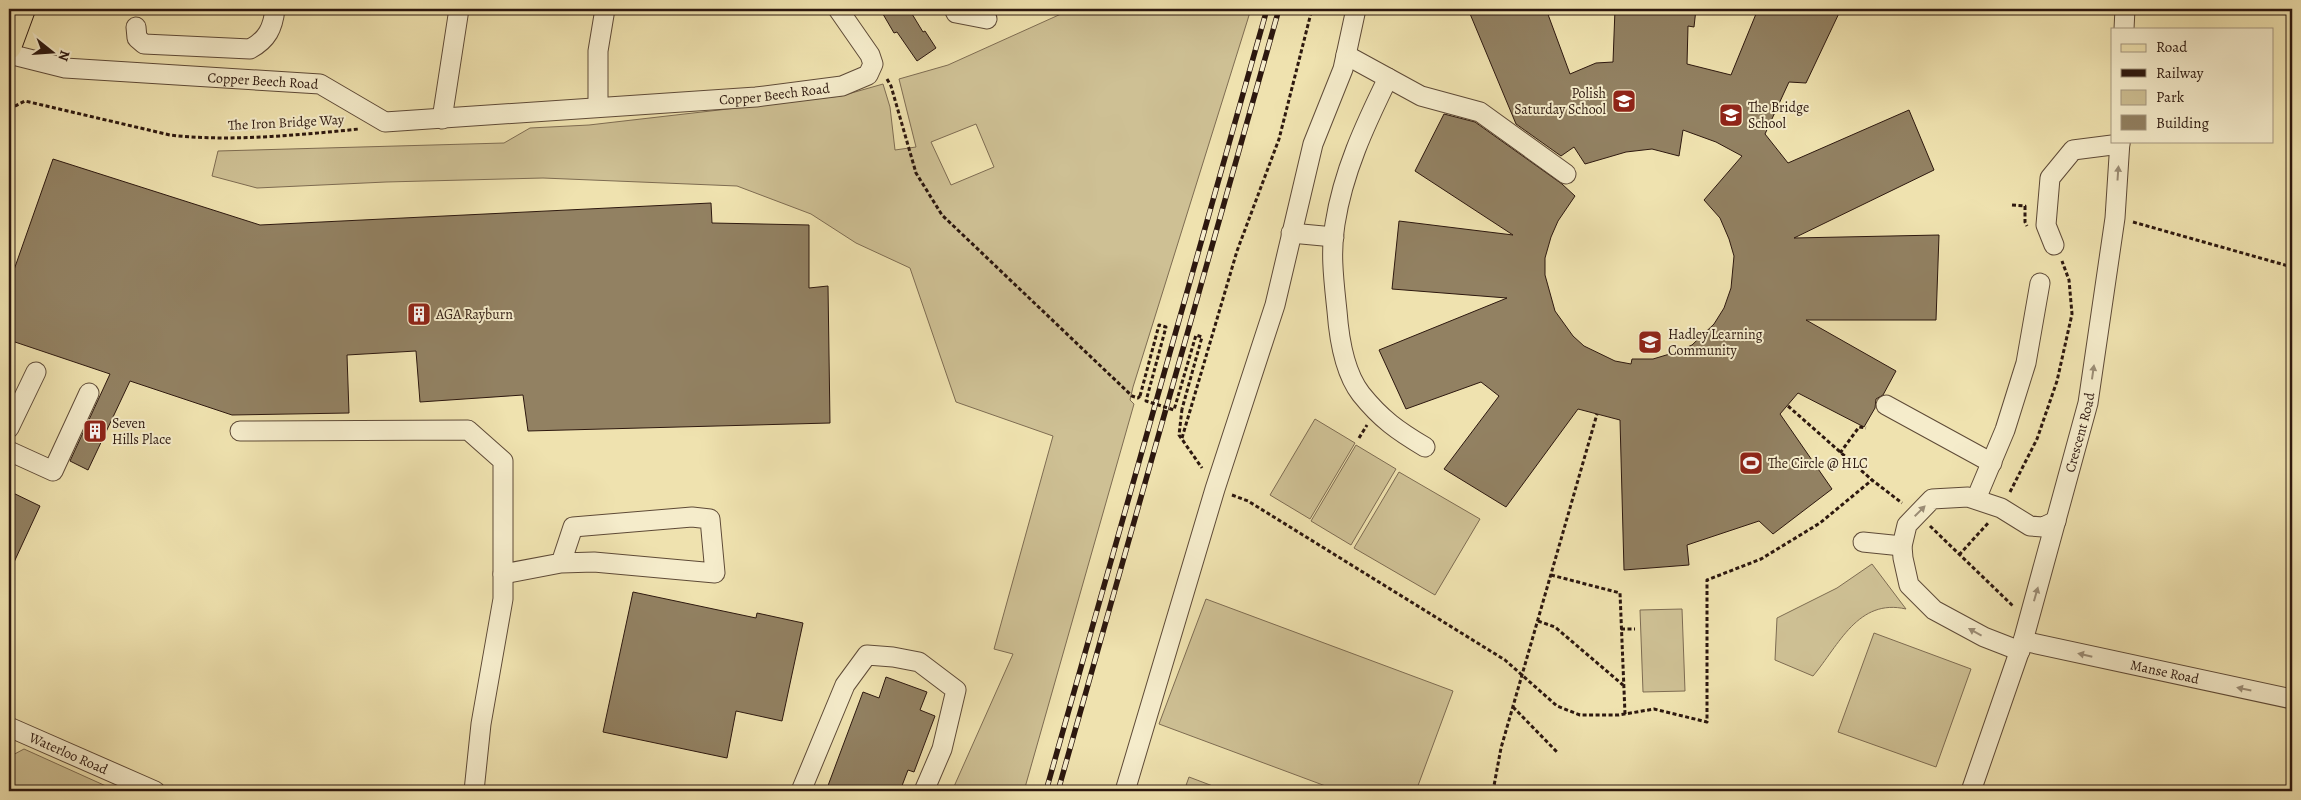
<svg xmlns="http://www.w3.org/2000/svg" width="2301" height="800" font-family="Alegreya,serif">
	<rect width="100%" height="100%" fill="#efe2af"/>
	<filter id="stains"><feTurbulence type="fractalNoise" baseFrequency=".004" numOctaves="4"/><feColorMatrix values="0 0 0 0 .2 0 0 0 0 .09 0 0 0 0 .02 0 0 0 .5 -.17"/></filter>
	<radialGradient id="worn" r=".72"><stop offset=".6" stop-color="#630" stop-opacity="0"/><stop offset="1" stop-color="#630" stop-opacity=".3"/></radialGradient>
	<g fill="#cec094" stroke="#7e6c52" fill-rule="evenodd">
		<path d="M1072 9H1251L1133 387 1130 400 1134 404 1024 791H952L1013 654 994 649 1053 436 956 402 910 268 856 243 811 214 737 186 543 178 386 182 257 188 212 176 218 151 504 143 530 128 589 125 841 96 883 84 890 107 895 150 916 147 899 79 948 65ZM976 124 994 167 951 185 931 142Z"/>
		<polygon points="1315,419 1355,443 1310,519 1270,495"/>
		<polygon points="1356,445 1396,469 1351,545 1311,521"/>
		<polygon points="1399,472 1480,519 1435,595 1354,548"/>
		<path d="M1872 564 1906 609C1858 598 1839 645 1813 676L1775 660 1777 618 1837 588Z"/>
		<polygon points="1206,599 1453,691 1416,791 1339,791 1159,724"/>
		<polygon points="1682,609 1685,691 1643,692 1640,610"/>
		<polygon points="1874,633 1971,669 1936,767 1838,732"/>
		<polygon points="24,749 117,791 9,791 9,757"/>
		<polygon points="1189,777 1226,791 1184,791"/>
	</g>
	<g fill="#928162" stroke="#2d180f">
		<polygon points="880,9 909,9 923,32 925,31 936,48 917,61 897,32 894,33"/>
		<polygon points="1468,9 1546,9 1570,74 1596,63 1613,62 1615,9 1696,9 1694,27 1688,26 1687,64 1731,75 1758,9 1841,9 1806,83 1789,82 1765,134 1788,163 1909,110 1934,170 1794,238 1939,235 1936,320 1806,320 1896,371 1883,395 1876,399 1875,408 1864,427 1798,393 1780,414 1832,489 1773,534 1759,521 1687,545 1689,565 1624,570 1620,420 1578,409 1506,507 1444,469 1499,396 1481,382 1406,409 1379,350 1507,298 1392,289 1399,221 1513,235 1415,171 1444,114 1475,122 1562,184 1575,196 1558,221 1551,237 1545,258 1545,275 1555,311 1573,336 1584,346 1615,361 1631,364 1632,359 1653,359 1673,353 1692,345 1714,324 1724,308 1731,288 1734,256 1729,239 1720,218 1704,200 1742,156 1716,142 1683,130 1679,156 1652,149 1626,152 1585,164 1574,147 1561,156 1516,124"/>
		<polygon points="53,159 260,225 711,203 712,223 809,225 809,288 828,286 830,423 528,431 523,395 420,402 416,351 347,355 349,413 232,415 130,381 88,470 70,461 110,374 9,340 9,284"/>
		<polygon points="9,491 40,506 9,573"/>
		<polygon points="633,592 756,618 757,613 803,623 782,721 736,711 727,758 603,732"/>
		<polygon points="886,677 927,692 920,710 935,716 914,772 908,770 900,791 826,791 863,692 879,698"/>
	</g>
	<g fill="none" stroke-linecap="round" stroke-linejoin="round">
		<g stroke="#5e4a37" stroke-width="21">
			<g id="minor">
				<polyline points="954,9 956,13 987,19"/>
				<path d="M136 27 137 38 144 44 250 49C267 40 273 28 275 9"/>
				<polyline points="2124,29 2125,9"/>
				<path id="s1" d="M9 54 65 68 320 84 385 122 756 97 842 86 868 75 873 64 870 55 838 9"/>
				<polyline points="1346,55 1421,96 1480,112 1566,174"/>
				<path d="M1388 78C1365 125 1343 172 1335 224 1330 253 1334 282 1337 311 1339 338 1344 372 1361 394 1381 419 1398 431 1425 447"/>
				<polyline points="598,107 598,51 605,9"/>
				<polyline points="442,119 459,9"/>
				<polyline points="1291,233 1334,237"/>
				<polyline points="2054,245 2046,225 2050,178 2073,150 2120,144"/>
				<polyline points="1886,405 1992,463"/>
				<polyline points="9,428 36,372"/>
				<polyline points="240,431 468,430 503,461 503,599 481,724 474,791"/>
				<polyline points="9,451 53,471 89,393"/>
				<polyline points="1976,499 2005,430 2026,363 2040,283"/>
				<polyline points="1863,542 1902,546"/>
				<polyline points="503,574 561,563 594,562 715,573 710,519 692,517 573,527 561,563"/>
				<path id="s2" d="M2023 641 2292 699"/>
				<polyline points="2020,651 1984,637 1934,610 1909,585 1903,558 1902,546 1907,525 1932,499 1968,497 2001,508 2030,526 2043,527 2056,521"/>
				<path id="s3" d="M9 727 155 791"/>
				<polyline points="801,791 845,685 867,655 893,657 919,662 956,690 942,749 924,791"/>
				<polyline points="1125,791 1215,489 1275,305 1313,144 1343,69 1356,9"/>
				<path id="s4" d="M1971 791 2023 641 2088 403 2115 218 2120 141"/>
			</g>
		</g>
		<g stroke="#2d180f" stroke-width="26">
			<polyline id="major" points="9,47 23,9"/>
		</g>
		<g stroke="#2d180f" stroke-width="3" stroke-dasharray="4 2.5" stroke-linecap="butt">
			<polyline points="887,79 891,86 916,173 942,215 1132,396 1138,398 1140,396"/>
			<path d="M9 109 25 101 170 135C229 142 299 135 359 129"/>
			<polyline points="2012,205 2025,206 2025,222 2027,226"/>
			<polyline points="2133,222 2292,267"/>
			<polyline points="1788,406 1872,480"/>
			<polyline points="1182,409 1179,435 1202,468"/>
			<polyline points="1182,438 1237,251 1279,139 1312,9"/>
			<polyline points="1359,438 1367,425"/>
			<polyline points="1840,453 1859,427 1866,428"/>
			<polyline points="2010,492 2037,439 2057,381 2072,314 2069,280 2062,261"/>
			<polyline points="1232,495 1248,501 1505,660 1557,706 1580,715 1619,715 1654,709 1707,722 1707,580 1761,559 1820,523 1872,480 1902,503"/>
			<polyline points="1930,526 2014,607"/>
			<polyline points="1959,555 1989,522"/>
			<polyline points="1551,575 1620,593 1625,714"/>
			<polyline points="1538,621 1555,627 1623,685"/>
			<polyline points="1621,629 1635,629"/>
			<polyline points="1513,707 1557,752"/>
			<polyline points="1493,791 1501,748 1597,414"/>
		</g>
		<use href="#minor" stroke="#f5eccb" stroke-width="19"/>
		<use href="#major" stroke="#efe2af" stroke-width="24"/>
		<g stroke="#2d180f" stroke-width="5.5">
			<g id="rail">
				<polyline points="1046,791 1267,9"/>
				<polyline points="1058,791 1279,9"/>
			</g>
		</g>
		<use href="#rail" stroke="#f5eccb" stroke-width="4" stroke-dasharray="11" stroke-linecap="butt"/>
		<polyline stroke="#2d180f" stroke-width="3" stroke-dasharray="4 2.5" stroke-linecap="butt" points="1140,396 1159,325 1166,327 1146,401 1174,410 1196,335 1202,337 1182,409"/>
	</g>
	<defs><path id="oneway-solid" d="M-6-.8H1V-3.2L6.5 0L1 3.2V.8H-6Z" transform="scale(1.25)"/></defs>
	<g fill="#9b8d76">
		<use href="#oneway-solid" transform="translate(2118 173) rotate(-86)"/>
		<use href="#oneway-solid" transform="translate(2093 372) rotate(-82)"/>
		<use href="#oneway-solid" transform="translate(1920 511) rotate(-45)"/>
		<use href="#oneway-solid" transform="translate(2036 594) rotate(-74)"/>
		<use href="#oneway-solid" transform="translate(1975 632) rotate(-151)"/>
		<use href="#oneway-solid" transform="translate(2085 655) rotate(-167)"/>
		<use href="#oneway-solid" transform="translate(2244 689) rotate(-168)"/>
	</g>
	<defs>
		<g id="school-square" transform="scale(1.25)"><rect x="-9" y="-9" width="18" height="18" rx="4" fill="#8f2418" stroke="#f5eccb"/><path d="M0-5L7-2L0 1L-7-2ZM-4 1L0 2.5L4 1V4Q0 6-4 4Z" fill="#fff"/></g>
		<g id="building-square" transform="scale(1.25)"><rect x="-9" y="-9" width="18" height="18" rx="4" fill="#8f2418" stroke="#f5eccb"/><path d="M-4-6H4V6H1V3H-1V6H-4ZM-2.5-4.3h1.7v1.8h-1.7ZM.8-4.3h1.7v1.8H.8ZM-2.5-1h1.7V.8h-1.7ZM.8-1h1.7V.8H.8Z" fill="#fff"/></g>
		<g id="stadium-square" transform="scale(1.25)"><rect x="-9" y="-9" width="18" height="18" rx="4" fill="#8f2418" stroke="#f5eccb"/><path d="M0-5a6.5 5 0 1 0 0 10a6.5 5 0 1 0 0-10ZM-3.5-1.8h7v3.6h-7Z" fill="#fff"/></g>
	</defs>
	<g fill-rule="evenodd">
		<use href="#school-square" x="1624" y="101"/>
		<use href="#school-square" x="1731" y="115"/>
		<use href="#building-square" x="419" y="314"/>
		<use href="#school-square" x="1650" y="342"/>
		<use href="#building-square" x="95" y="431"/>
		<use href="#stadium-square" x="1751" y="463"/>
	</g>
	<g text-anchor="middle" stroke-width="4" stroke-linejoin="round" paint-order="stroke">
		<g font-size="14" fill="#2d180f" stroke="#f5eccb">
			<text dy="5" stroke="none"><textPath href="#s1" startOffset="256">Copper Beech Road</textPath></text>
			<text dy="5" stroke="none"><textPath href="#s1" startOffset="779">Copper Beech Road</textPath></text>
			<text transform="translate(286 122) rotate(-3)" y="5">The Iron Bridge Way</text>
			<text dy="5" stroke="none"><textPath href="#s4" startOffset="375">Crescent Road</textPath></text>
			<text dy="5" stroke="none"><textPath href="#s2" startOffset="145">Manse Road</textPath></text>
			<text dy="5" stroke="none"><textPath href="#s3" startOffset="65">Waterloo Road</textPath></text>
		</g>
		<g font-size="14" fill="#2d180f" stroke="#f5eccb" text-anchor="start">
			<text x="1606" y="98" text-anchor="end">Polish<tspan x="1606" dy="16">Saturday School</tspan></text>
			<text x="1748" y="112">The Bridge<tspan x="1748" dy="16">School</tspan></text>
			<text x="436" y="319">AGA Rayburn</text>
			<text x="1668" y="339">Hadley Learning<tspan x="1668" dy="16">Community</tspan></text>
			<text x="112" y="428">Seven<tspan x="112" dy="16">Hills Place</tspan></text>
			<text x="1768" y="468">The Circle @ HLC</text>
		</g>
	</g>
	<rect width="2301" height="800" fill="none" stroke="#efe2af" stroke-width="30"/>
	<rect x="10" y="10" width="2281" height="780" fill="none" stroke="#2d180f" stroke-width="2.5"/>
	<rect x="15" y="15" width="2271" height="770" fill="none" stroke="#2d180f"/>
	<rect x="2111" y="28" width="162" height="115" fill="#f5eccb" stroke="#a59780"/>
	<rect x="2121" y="44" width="25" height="8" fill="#efe2af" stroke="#a59780"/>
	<text x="2156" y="52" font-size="15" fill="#2d180f">Road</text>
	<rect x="2121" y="69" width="25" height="8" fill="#2d180f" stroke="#a59780"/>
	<text x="2156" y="78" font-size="15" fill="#2d180f">Railway</text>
	<rect x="2121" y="90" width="25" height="15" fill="#cec094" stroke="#a59780"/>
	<text x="2156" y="102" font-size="15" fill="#2d180f">Park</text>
	<rect x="2121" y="115" width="25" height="15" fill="#928162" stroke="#a59780"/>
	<text x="2156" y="128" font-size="15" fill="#2d180f">Building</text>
	<g transform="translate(52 52) rotate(107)" stroke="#f5eccb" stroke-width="4" paint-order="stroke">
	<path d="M0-4L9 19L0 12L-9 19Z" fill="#2d180f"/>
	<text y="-8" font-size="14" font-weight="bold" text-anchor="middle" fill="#2d180f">N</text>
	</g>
	<rect width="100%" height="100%" filter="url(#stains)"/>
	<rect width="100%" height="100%" fill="url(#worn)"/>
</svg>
